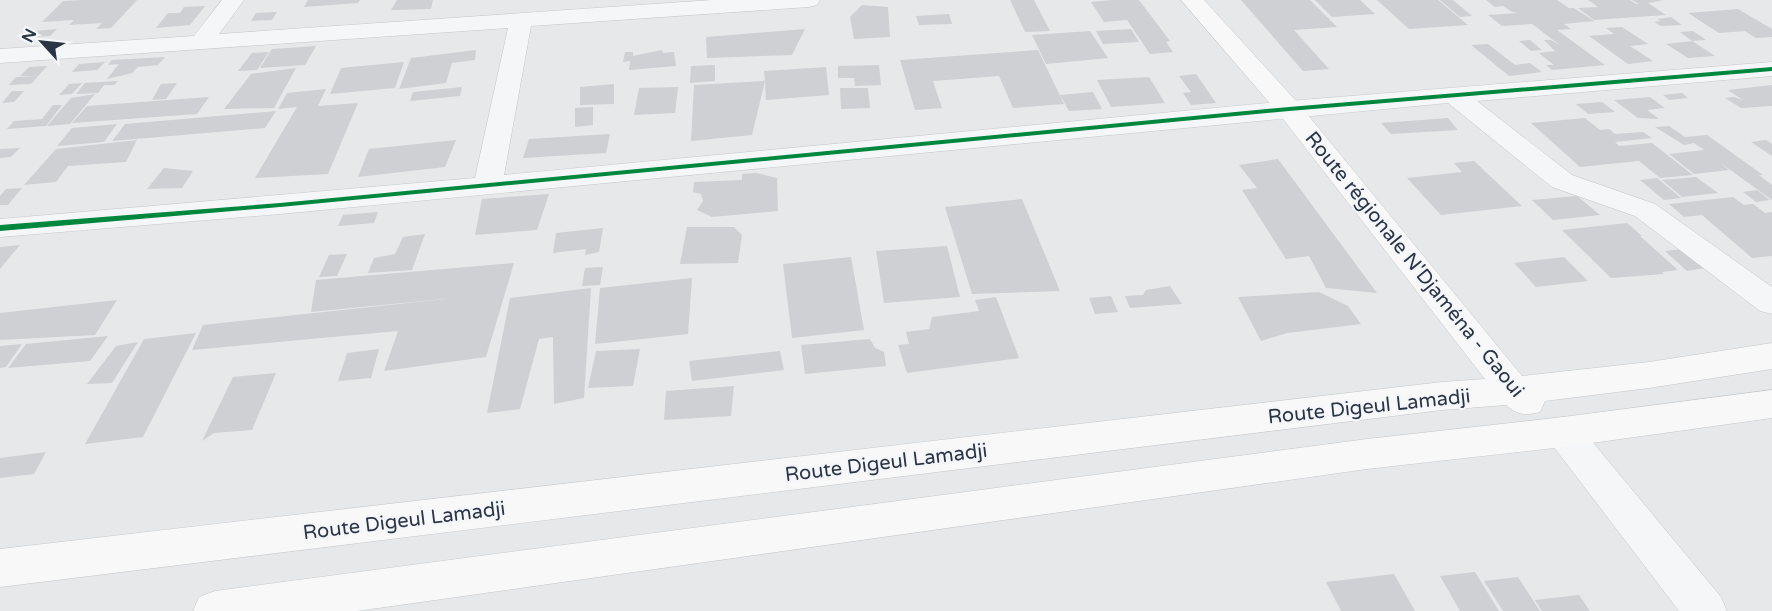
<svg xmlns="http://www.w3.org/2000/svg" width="1772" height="611" font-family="'Varela Round',sans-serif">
	<rect width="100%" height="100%" fill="#e6e8ea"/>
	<g fill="#ced0d3">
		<polygon points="83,0 137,0 111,28 96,29 102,23 69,25 74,20 42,22 63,1"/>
		<polygon points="308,0 360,0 358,3 304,7"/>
		<polygon points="397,0 433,0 431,9 391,10"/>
		<polygon points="1010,0 1034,0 1050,31 1025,32"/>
		<polygon points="1112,0 1139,0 1170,41 1166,42 1173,52 1150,54 1127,20 1104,22 1091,2"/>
		<polygon points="1241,0 1310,0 1337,27 1294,30 1329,69 1303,71"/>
		<polygon points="1315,0 1360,0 1375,14 1332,17"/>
		<polygon points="1377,0 1438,0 1468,25 1409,29"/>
		<polygon points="1440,0 1453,0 1472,16 1460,17"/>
		<polygon points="1486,0 1557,0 1569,8 1574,8 1594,21 1564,24 1571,29 1557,30 1605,65 1552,70 1546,65 1554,65 1539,53 1555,51 1544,40 1551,40 1561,46 1532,24 1502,26 1488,15 1518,13 1512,12 1503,6 1495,7"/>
		<polygon points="1588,0 1630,0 1636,4 1639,4 1632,0 1664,0 1648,3 1666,15 1594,20 1578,8 1598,7"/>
		<polygon points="862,5 888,7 890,37 854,39 850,17"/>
		<polygon points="205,6 190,25 156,28 168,13 180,13 184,7"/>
		<polygon points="1738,9 1772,29 1772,37 1756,38 1745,31 1719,33 1688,13"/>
		<polygon points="277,12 272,20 251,21 256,13"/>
		<polygon points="949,14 952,24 919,25 916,16"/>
		<polygon points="1671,17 1682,25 1661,26 1654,22 1661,21 1657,19"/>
		<polygon points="1622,27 1648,44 1630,46 1653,61 1628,64 1589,36 1614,34 1606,28"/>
		<polygon points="57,29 50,36 27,38 34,31"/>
		<polygon points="805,29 792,55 707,58 706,37"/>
		<polygon points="1131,29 1139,42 1103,44 1096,31"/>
		<polygon points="1090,31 1108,58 1046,64 1032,35"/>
		<polygon points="1693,31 1706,40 1692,41 1680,32"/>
		<polygon points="1530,40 1542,50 1531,51 1519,41"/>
		<polygon points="1692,41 1715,56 1688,58 1666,44"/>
		<polygon points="1488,44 1515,65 1530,63 1542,72 1509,76 1471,45"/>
		<polygon points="316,46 305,65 260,68 272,49"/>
		<polygon points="476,50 475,60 452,63 446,83 399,89 411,58"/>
		<polygon points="662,50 663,53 674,52 676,66 629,70 630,61 623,62 625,52 633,52 633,56"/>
		<polygon points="1038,50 1064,104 1013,108 999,76 933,81 942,108 915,110 900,60"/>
		<polygon points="269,52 257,70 238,71 252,53"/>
		<polygon points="165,57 158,65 138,67 132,73 107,79 119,64 108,65 112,60"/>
		<polygon points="105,62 97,70 72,72 79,64"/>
		<polygon points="404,62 395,88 330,94 341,68"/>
		<polygon points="715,65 715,81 690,83 691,66"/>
		<polygon points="879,65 881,85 855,86 854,78 838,78 838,66"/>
		<polygon points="47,66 31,84 9,85 16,77 36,76 20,76 29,67"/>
		<polygon points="826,67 829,95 766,100 765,81 752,135 691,141 694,85 765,81 764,71"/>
		<polygon points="296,68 274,108 224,109 251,74"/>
		<polygon points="1196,74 1216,103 1191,105 1183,93 1191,92 1179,76"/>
		<polygon points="1149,77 1165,103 1111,107 1097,80"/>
		<polygon points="118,81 114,85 104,85 98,93 76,94 85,83"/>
		<polygon points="82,83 72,94 59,95 69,84"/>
		<polygon points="177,83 166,99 152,100 161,84"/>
		<polygon points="614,84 614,104 580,105 580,87"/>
		<polygon points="1772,85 1772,106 1741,108 1725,98 1734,97 1743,100 1728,90"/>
		<polygon points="462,87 460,96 410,101 413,92"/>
		<polygon points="678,87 675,113 634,115 639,88"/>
		<polygon points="840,88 868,88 870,108 841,109"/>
		<polygon points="326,89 318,106 358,103 328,174 255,178 297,107 278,109 287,93"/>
		<polygon points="12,91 24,91 14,102 2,103"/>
		<polygon points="1093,92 1102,109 1069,111 1060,95"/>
		<polygon points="1682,93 1688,98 1669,100 1663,95"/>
		<polygon points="95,94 70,124 47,126 71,98"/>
		<polygon points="209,97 197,114 72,123 87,106"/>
		<polygon points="1650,97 1665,108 1647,110 1659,119 1638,118 1614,100"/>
		<polygon points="1602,102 1615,112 1588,114 1576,104"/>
		<polygon points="53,105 62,105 46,126 7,129 14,121 42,119"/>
		<polygon points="593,107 593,125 575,127 575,108"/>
		<polygon points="276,111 265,128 112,141 125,124"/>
		<polygon points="1448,118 1458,130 1391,134 1381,123"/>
		<polygon points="1585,118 1600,130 1609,129 1615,134 1643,132 1652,138 1615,142 1619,146 1652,143 1693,175 1660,178 1639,161 1580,167 1531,123"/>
		<polygon points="117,124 104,142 57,146 72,128"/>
		<polygon points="1669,126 1685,137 1707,135 1763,175 1759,175 1772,185 1772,200 1718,161 1729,170 1694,174 1669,154 1704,150 1694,143 1684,145 1655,127"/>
		<polygon points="610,134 606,153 523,158 529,139"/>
		<polygon points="137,140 126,162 68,166 56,182 24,185 56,149"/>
		<polygon points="456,140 445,167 358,177 369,149"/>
		<polygon points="1766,140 1772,144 1772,156 1751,142"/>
		<polygon points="20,148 11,157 0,158 0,149"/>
		<polygon points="1278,159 1377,293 1326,288 1309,256 1286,259 1242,190 1257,188 1239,165"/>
		<polygon points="1474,161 1522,206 1441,215 1407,178 1462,172 1454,163"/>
		<polygon points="164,168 193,171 182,188 147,189"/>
		<polygon points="756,173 777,178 778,211 712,217 697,210 703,201 701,194 693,192 694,182 742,180 742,174"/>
		<polygon points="1696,177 1718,193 1682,197 1662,180"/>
		<polygon points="1657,178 1681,198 1664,200 1640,180"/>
		<polygon points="22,188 8,205 0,205 0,196 6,189"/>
		<polygon points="1757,190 1770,200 1756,202 1743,192"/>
		<polygon points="549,194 537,230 475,235 482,199"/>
		<polygon points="1577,196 1600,215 1553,220 1532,200"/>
		<polygon points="1733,197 1744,205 1753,204 1765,213 1772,212 1772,256 1752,258 1702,215 1684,217 1669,204"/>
		<polygon points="1022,199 1060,291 972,294 945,207"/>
		<polygon points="378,212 374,223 338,226 343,215"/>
		<polygon points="1627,223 1642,236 1640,236 1678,270 1662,272 1664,274 1611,278 1562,230"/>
		<polygon points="687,227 734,227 742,235 738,263 680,264"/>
		<polygon points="603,228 599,252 585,255 586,249 553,253 556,233"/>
		<polygon points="425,234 412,270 368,273 374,258 395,254 403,237"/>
		<polygon points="20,245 0,269 0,247"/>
		<polygon points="947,246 960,297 884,303 876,251"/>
		<polygon points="1681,249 1705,268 1687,271 1665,251"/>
		<polygon points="347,254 337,276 319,277 329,255"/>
		<polygon points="851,257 864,330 792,338 783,264"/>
		<polygon points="1564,257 1588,281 1536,287 1514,263"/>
		<polygon points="514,263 486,357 384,371 398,331 192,350 203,325 454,298 311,312 316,280"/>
		<polygon points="603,267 600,285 582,286 585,268"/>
		<polygon points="692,278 688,334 595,344 600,288"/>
		<polygon points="1170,286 1182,304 1130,308 1125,296 1143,295 1146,290"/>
		<polygon points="591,288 584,398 554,404 553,337 539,339 520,409 487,413 510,298"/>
		<polygon points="1319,292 1348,306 1361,324 1287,333 1261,341 1238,297"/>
		<polygon points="1111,296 1118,312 1095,314 1089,298"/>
		<polygon points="996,297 1019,358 907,373 898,345 909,344 906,332 929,329 932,317 979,311 975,300"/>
		<polygon points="117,300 95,335 0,340 0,313"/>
		<polygon points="196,333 143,437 85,444 144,339"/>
		<polygon points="108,336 90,361 8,368 26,344"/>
		<polygon points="870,339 875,348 884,352 886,366 805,374 801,345"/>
		<polygon points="138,342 112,383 87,384 116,346"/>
		<polygon points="22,344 6,367 0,368 0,346"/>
		<polygon points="379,349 371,378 338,381 347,353"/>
		<polygon points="640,349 633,386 588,388 596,351"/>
		<polygon points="780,351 784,370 692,381 689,361"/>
		<polygon points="276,373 252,430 214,433 202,441 233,377"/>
		<polygon points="734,386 731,416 664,420 666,391"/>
		<polygon points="46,452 34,474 0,478 0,458"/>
		<polygon points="1475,572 1499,611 1460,611 1440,576"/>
		<polygon points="1394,574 1415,611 1341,611 1326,582"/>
		<polygon points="1518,577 1540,611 1503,611 1484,581"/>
		<polygon points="1579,595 1590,611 1542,611 1535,600"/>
	</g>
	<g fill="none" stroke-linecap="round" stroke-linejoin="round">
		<g stroke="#c4c6c8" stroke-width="1">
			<g id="street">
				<polygon points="222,0 244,0 219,34 712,0 820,0 817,5 809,7 531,26 504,175 1289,101 1772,62 1772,76 1477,101 1572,175 1655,204 1772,287 1772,314 1760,311 1635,216 1552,187 1448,103 280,214 0,237 0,219 475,178 508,28 0,63 0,49 194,36"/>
				<polygon points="1563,417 1576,422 1721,597 1727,611 1679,611 1550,442 1544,432 1550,422"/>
			</g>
		</g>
		<g stroke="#c4c6c8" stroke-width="1">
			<g id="secondary">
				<path d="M1181 0H1204L1298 103 1522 376 1649 362 1772 343V369L1649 388 1545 401 1540 412C1525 416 1518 415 1506 405L1442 410 0 587V549L1442 382 1485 379 1280 115Z"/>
				<polygon points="1772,390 1772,418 1563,447 1367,469 357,611 193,611 199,597 215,591 1367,439 1563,417"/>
			</g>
		</g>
		<use href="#street" fill="#f5f6f7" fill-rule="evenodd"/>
		<use href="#secondary" fill="#f8f8f8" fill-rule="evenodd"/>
		<g stroke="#f4f6f9" stroke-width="4">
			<polygon id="cycleway" points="1772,67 1772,71 1289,111 280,207 0,231 0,225 280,203 1289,107"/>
		</g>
		<use href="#cycleway" fill="#00873e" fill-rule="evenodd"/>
	</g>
	<g text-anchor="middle" stroke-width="4.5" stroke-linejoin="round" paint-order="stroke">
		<g font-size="20" fill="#2b3445" stroke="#f4f6f9">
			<text transform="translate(1415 264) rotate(51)" y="7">Route régionale N'Djaména - Gaoui</text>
			<text transform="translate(1369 406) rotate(-6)" y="7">Route Digeul Lamadji</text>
			<text transform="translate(886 462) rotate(-7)" y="7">Route Digeul Lamadji</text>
			<text transform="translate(404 520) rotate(-7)" y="7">Route Digeul Lamadji</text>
		</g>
	</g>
	<g transform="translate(42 42) rotate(297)" stroke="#f4f6f9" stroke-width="4.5" paint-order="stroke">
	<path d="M0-4.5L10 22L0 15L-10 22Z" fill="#2b3445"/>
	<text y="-9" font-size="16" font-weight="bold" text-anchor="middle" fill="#2b3445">N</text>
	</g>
</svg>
